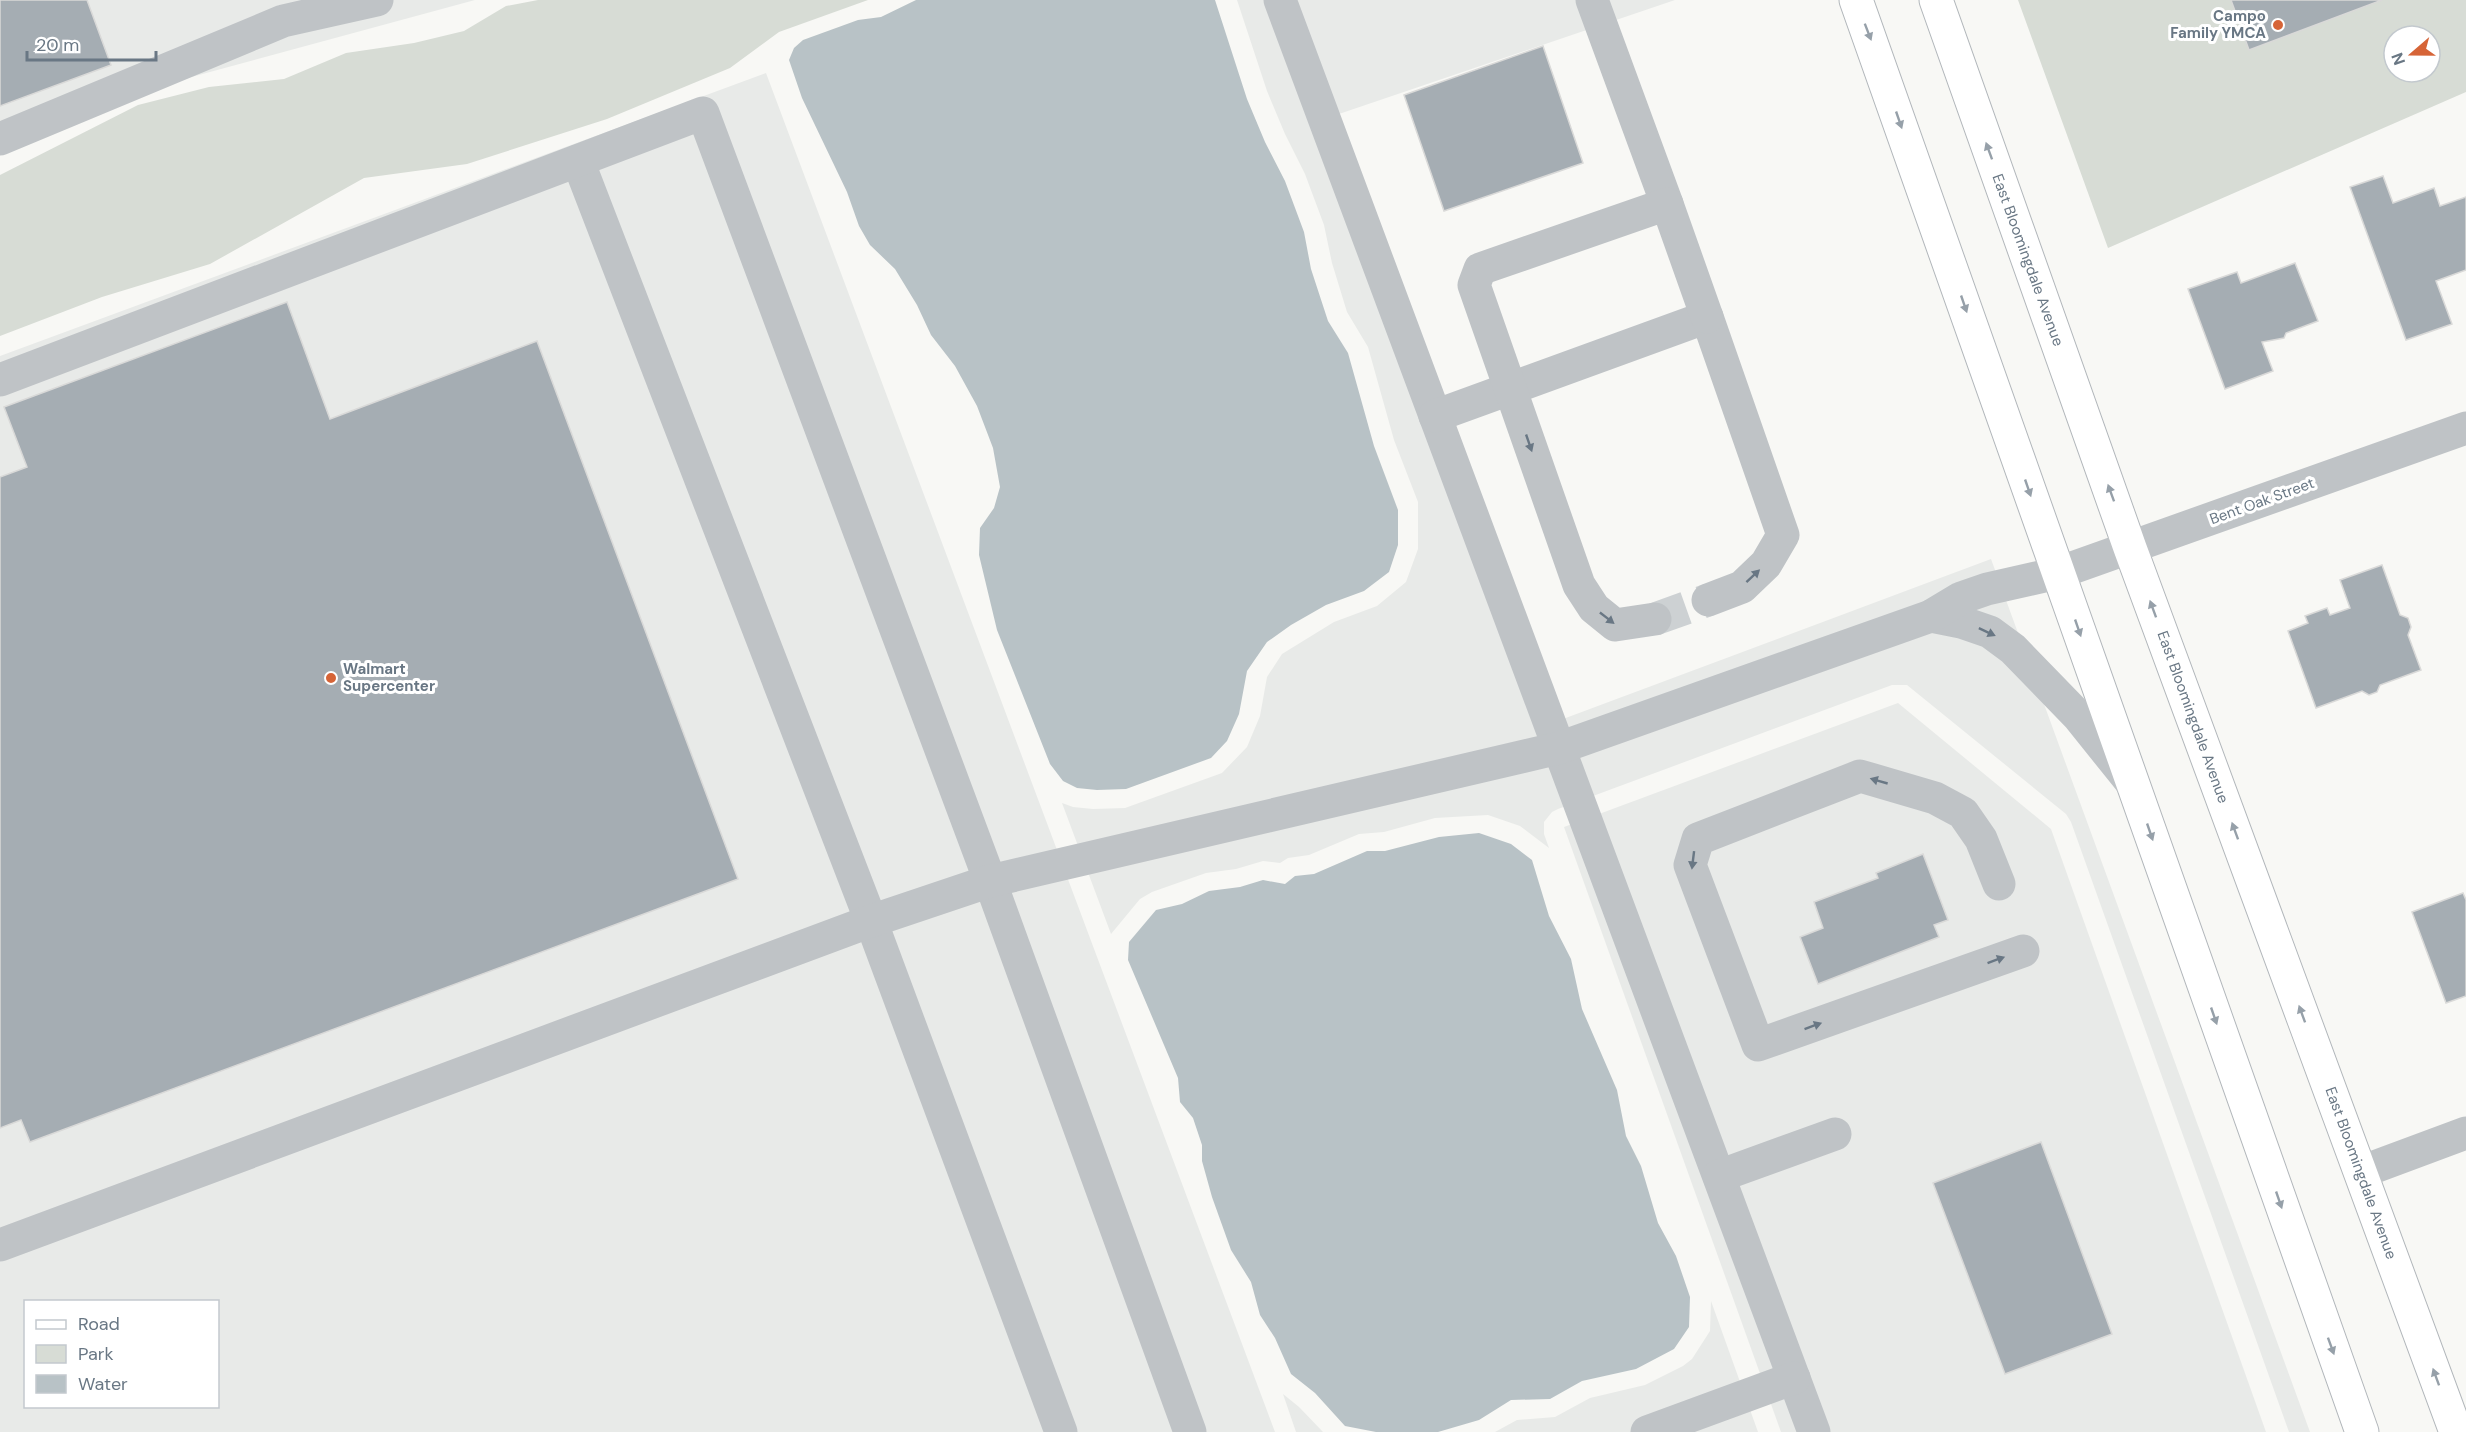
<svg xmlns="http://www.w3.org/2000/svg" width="2466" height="1432" font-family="'DM Sans',sans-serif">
	<rect width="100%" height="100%" fill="#f8f8f5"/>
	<g fill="#e8eae8" fill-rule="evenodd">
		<polygon points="0,0 475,0 0,129"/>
		<polygon points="1237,0 1675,0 1336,115 1563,719 1991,559 2310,1432 2289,1432 2071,822 2066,814 1907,685 1892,685 1558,809 1552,812 1544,822 1544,834 1549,848 1520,826 1488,815 1435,818 1384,832 1359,834 1309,855 1288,858 1280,863 1263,861 1236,869 1206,873 1152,892 1140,899 1111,934 1062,803 1073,807 1093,809 1125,808 1222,773 1247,747 1260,716 1267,677 1282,654 1334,622 1377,606 1406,582 1418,549 1418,502 1394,440 1368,347 1347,312 1332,263 1324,225 1305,174 1285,134 1267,91"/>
		<path d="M766 73 1275 1432H0V356ZM26 1302H218V1406H26Z"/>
		<polygon points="1898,703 2051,829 2266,1432 1781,1432 1564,827"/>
		<polygon points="1711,1301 1758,1432 1495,1432 1517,1420 1555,1417 1590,1398 1645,1385 1683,1366 1692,1359 1710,1331"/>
		<polygon points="1283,1394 1299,1407 1323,1432 1296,1432"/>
	</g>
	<g fill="#d7dcd5" fill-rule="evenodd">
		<polygon points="538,0 868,0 779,32 730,68 607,119 467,164 364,178 210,264 102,297 0,336 0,175 138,105 209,87 284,79 346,53 414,43 464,31 506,6"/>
		<path d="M2018 0H2466V92L2108 248ZM2394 36H2430V72H2394Z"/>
	</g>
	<g fill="#b8c2c6">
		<polygon points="916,0 1215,0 1247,99 1265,142 1285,181 1304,232 1311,269 1328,321 1348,353 1374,446 1398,510 1398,545 1389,572 1364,591 1326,605 1291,625 1267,642 1247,671 1239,714 1227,741 1211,758 1126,789 1097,790 1077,788 1063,781 1050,764 997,630 979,555 980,528 994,508 1000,487 993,448 977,406 955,366 931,335 917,305 895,269 870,245 859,226 847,192 802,98 789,60 794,48 803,40 858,20 881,17"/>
		<polygon points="1479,833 1511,844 1532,860 1549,916 1571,959 1582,1009 1617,1090 1626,1136 1641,1166 1658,1223 1676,1256 1690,1297 1689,1327 1674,1349 1636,1369 1582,1381 1550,1399 1511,1400 1479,1420 1438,1432 1376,1432 1345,1426 1315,1393 1291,1374 1275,1338 1260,1315 1251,1282 1231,1250 1212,1197 1202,1161 1202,1145 1193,1118 1180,1102 1178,1078 1128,960 1129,942 1156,910 1182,904 1209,891 1240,887 1263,880 1285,884 1295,876 1314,874 1367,851 1385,851 1439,837"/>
	</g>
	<g fill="#a5adb3" stroke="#d9d9d8" stroke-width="1.5">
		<polygon points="0,0 87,0 111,65 0,106"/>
		<polygon points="2231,0 2382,0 2249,50"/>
		<polygon points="1543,46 1583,163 1444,211 1404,95"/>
		<polygon points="2383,176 2393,203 2434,188 2440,206 2466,197 2466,270 2436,281 2452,324 2406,340 2350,187"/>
		<polygon points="2295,263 2318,321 2286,333 2284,338 2262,342 2273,371 2225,389 2188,289 2237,272 2241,283"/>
		<polygon points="287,302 330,419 537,341 738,879 30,1142 21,1120 0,1128 0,477 27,467 4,407"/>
		<polygon points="2382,565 2400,615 2408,618 2411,627 2408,635 2421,670 2380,685 2377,692 2369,695 2362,691 2316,708 2288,631 2308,623 2305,616 2327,608 2330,615 2350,608 2340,580"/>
		<polygon points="1923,854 1948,920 1934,925 1939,937 1818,984 1800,937 1823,928 1814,902 1878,878 1876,873"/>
		<polygon points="2463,893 2466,900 2466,996 2446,1003 2412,912"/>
		<polygon points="2041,1142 2112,1334 2005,1374 1933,1183"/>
	</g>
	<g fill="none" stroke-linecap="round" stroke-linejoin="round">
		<polyline stroke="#cdd1d3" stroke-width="33" stroke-dasharray="33 16" stroke-linecap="butt" points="1655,619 1708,600"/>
		<g stroke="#b2b7bb" stroke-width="35">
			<g id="major">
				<polyline points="1856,0 2362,1432"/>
				<polyline points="1936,0 2130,548 2456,1432"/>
			</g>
		</g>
		<g stroke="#bfc3c6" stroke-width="33">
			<polyline points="1280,0 1814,1432"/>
			<polyline points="1592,0 1667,204"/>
			<polyline points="0,139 283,21 377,0"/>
			<polyline points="578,161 871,921 1061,1432"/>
			<polyline points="0,380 703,113 990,881 1190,1432"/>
			<polyline points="1435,416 1707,317 1783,535 1766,564 1742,587 1708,600"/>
			<polyline points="1931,616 1961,622 1990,632 2013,649 2078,716 2131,782"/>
			<polyline points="1655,619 1615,625 1594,608 1579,585 1474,285 1480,269 1667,204 1707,317"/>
			<polyline points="1999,884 1981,839 1963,813 1935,798 1860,776 1698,839 1690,865 1758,1045 2023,951"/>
			<polyline points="2361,1172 2466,1133"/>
			<polyline points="1719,1176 1835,1134"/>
			<polyline points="0,1245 871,921 990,881 1559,748 1931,616 1961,598 1987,589 2058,573 2466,428"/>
			<polyline points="1647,1432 1794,1378"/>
		</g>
		<use href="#major" stroke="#fff" stroke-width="33"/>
	</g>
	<defs><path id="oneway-solid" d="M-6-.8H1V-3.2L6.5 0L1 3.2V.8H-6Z" transform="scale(1.5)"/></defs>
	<g fill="#96a0a9">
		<use href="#oneway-solid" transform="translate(1868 32) rotate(69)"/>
		<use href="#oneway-solid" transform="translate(1899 120) rotate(71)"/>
		<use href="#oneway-solid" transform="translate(1989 151) rotate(-110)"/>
		<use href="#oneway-solid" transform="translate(1964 304) rotate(71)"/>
		<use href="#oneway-solid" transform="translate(2028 488) rotate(71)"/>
		<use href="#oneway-solid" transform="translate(2111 493) rotate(-110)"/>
		<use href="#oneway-solid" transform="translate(2153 609) rotate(-110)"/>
		<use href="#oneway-solid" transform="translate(2078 628) rotate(71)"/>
		<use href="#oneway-solid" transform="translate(2235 831) rotate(-110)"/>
		<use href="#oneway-solid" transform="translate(2150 832) rotate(71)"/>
		<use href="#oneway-solid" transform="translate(2302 1014) rotate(-110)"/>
		<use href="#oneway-solid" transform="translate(2214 1016) rotate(71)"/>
		<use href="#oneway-solid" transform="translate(2279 1200) rotate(71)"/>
		<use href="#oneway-solid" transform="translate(2331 1346) rotate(70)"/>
		<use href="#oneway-solid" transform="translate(2436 1377) rotate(-110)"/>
	</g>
	<g fill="#697784">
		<use href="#oneway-solid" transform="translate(1529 443) rotate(71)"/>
		<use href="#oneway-solid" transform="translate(1753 576) rotate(-43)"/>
		<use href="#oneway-solid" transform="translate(1607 618) rotate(38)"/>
		<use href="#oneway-solid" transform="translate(1987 632) rotate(25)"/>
		<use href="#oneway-solid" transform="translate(1879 781) rotate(-164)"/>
		<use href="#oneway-solid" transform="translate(1693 860) rotate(97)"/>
		<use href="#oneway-solid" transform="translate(1996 960) rotate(-20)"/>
		<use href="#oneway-solid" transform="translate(1813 1026) rotate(-20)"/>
	</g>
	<g fill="#d66437" stroke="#fff" stroke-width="2">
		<circle cx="2278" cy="25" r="6"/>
		<circle cx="331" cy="678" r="6"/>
	</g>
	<g text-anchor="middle" stroke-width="6" stroke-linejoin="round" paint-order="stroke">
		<g font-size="15" font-weight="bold" fill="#697784" stroke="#fff" text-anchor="end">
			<text x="2266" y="21">Campo<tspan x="2266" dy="17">Family YMCA</tspan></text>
			<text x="343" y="674" text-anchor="start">Walmart<tspan x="343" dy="17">Supercenter</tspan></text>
		</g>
		<g font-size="15" fill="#697784" stroke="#fff">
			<text transform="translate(2028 260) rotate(70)" y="5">East Bloomingdale Avenue</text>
			<text transform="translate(2262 501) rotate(-20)" y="5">Bent Oak Street</text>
			<text transform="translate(2193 717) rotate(70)" y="5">East Bloomingdale Avenue</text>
			<text transform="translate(2361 1173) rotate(70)" y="5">East Bloomingdale Avenue</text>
		</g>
	</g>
	<rect x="24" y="1300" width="195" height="108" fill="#ffffff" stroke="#c3c9ce" stroke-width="1.5"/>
	<rect x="36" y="1320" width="30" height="9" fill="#ffffff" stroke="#c3c9ce" stroke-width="1.5"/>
	<text x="78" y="1330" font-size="18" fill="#697784">Road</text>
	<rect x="36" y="1345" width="30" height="18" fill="#d7dcd5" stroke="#c3c9ce" stroke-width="1.5"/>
	<text x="78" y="1360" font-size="18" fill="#697784">Park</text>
	<rect x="36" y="1375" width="30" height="18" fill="#b8c2c6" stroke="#c3c9ce" stroke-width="1.5"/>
	<text x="78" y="1390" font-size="18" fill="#697784">Water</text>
	<g transform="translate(2412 54) rotate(250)"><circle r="28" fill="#ffffff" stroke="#c3c9ce" stroke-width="1.5"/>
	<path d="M0-4.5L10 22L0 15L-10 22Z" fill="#d66437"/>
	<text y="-9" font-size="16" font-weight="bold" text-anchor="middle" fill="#697784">N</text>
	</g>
	<path d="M27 51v9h129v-9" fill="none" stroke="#697784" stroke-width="3"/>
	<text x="36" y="51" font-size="18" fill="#697784" stroke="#ffffff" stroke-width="4.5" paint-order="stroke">20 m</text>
</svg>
